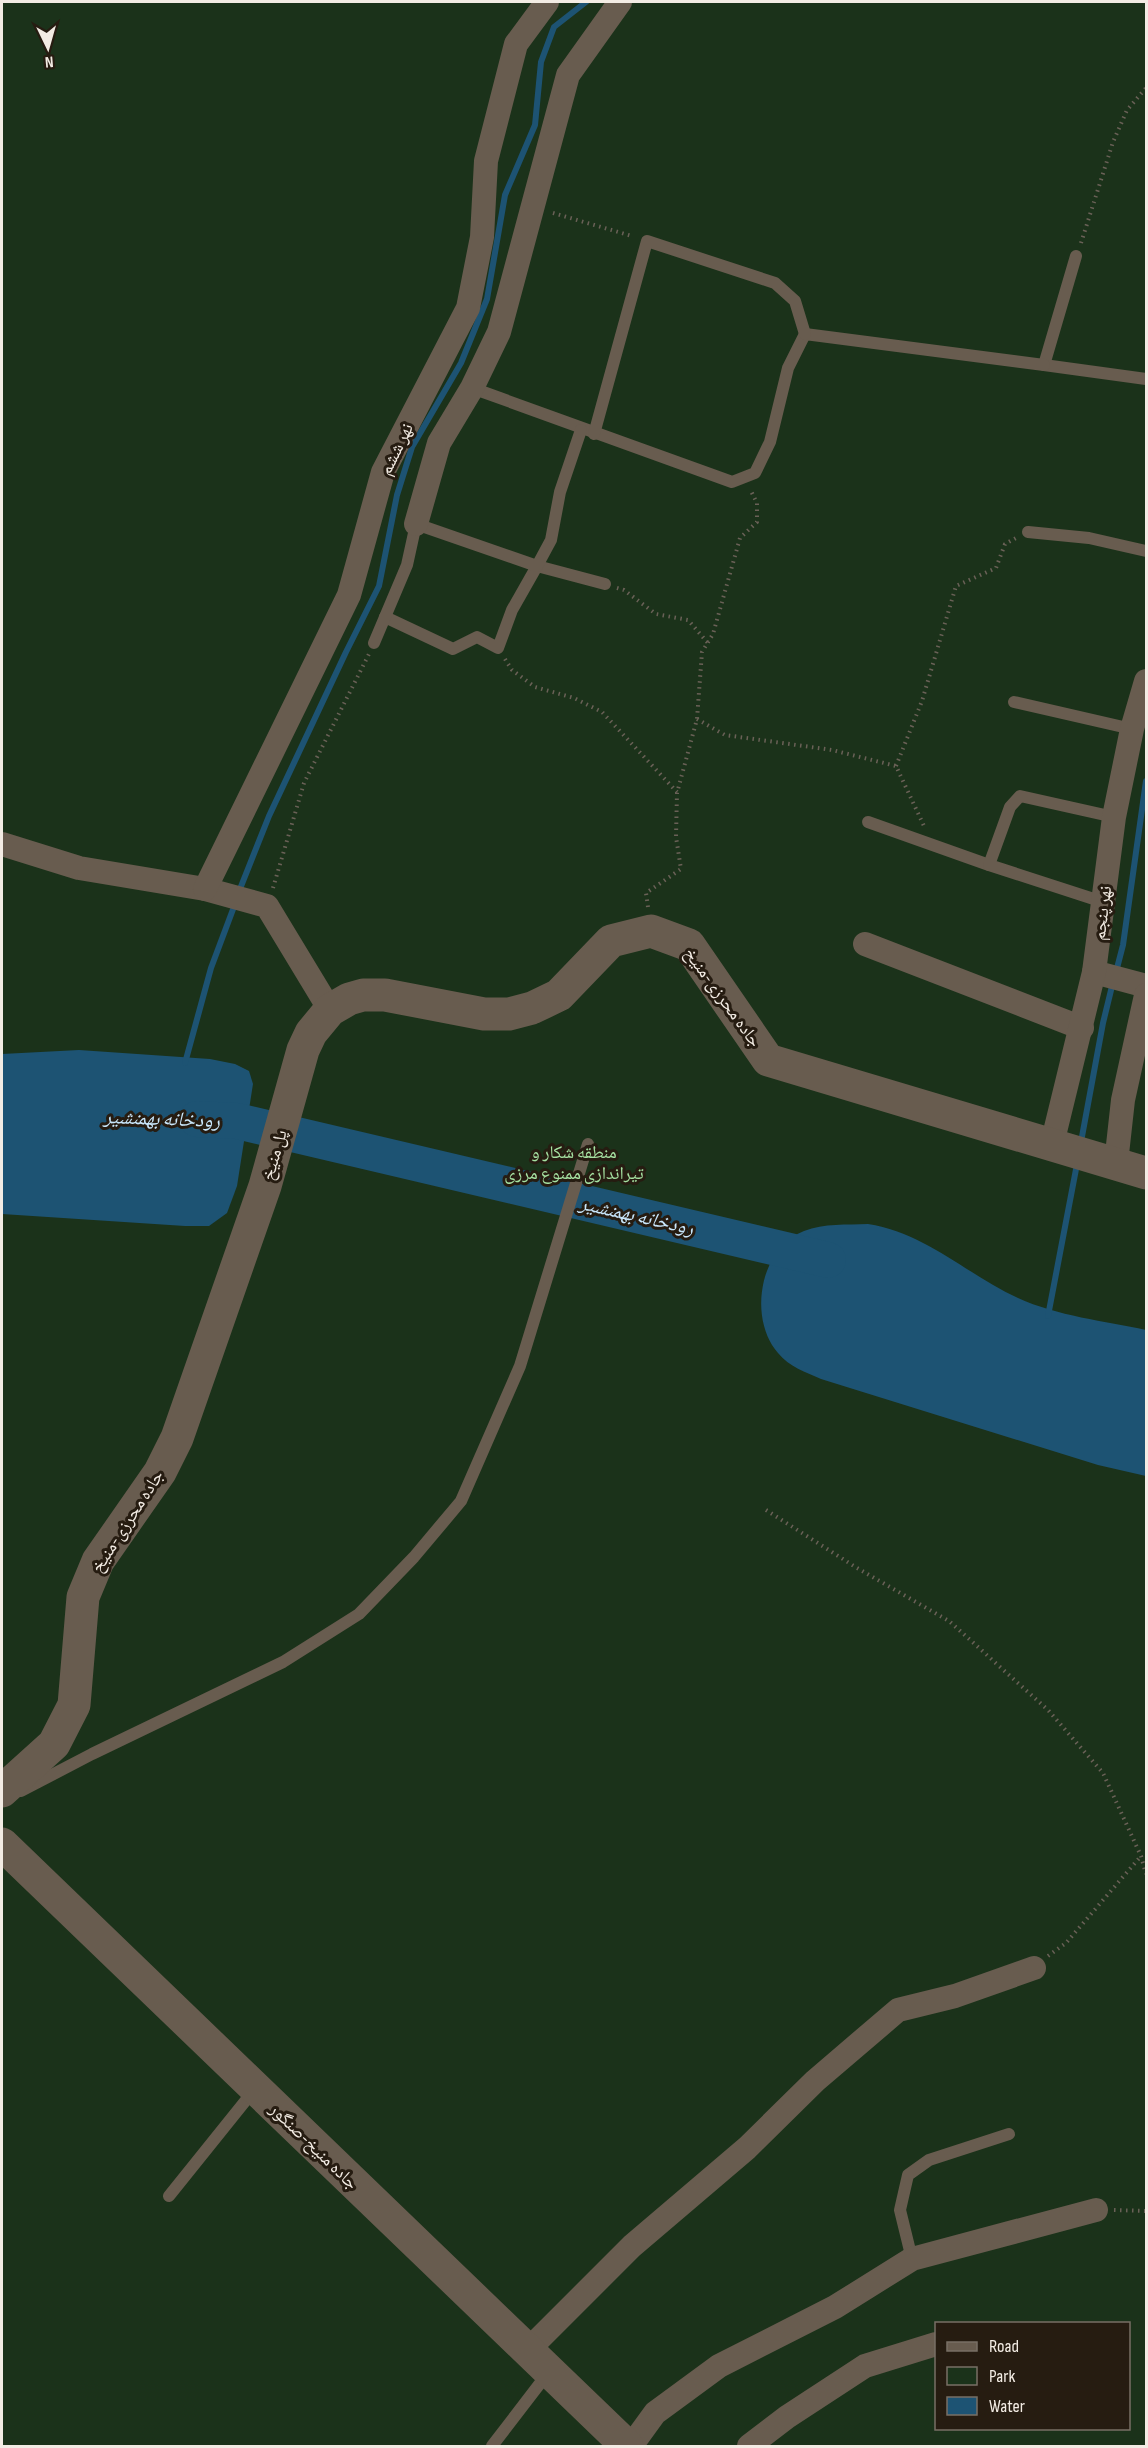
<svg xmlns="http://www.w3.org/2000/svg" width="1148" height="2448" font-family="'Sofia Sans Condensed','Noto Naskh Arabic',sans-serif">
	<rect width="100%" height="100%" fill="#261c11"/>
	<path fill="#1b321a" fill-rule="evenodd" d="M2 2H1146V2446H2ZM936 2324H1128V2428H936Z"/>
	<g fill="#1d5373">
		<polygon points="79,1050 210,1059 235,1064 249,1071 253,1084 237,1186 227,1213 209,1226 185,1226 2,1214 2,1054"/>
		<path d="M868 1224C926 1233 966 1274 1018 1298 1057 1316 1105 1321 1146 1330V1476L1098 1465 821 1379C806 1372 789 1367 778 1353 748 1319 759 1248 804 1231 824 1223 847 1225 868 1224Z"/>
	</g>
	<g fill="none" stroke-linecap="round" stroke-linejoin="round">
		<g stroke="#1d5373" stroke-width="6">
			<polyline points="238,894 269,816 346,652 379,586 397,495 412,447 461,363 487,299 505,195 535,125 541,62 554,27 586,2"/>
			<polyline points="1116,972 1123,945 1146,781"/>
			<polyline points="185,1063 211,968 235,904"/>
			<polyline points="1081,1142 1103,1023 1113,982"/>
			<polyline points="1048,1316 1077,1164"/>
		</g>
		<polyline stroke="#1d5373" stroke-width="36" points="197,1119 237,1121 828,1260"/>
		<g stroke="#6a6157" stroke-width="4" stroke-dasharray="1.5 4.5" stroke-linecap="butt">
			<polyline points="553,213 632,236"/>
			<polyline points="1081,243 1113,142 1127,110 1146,88"/>
			<polyline points="617,588 624,590 656,614 688,620 708,643"/>
			<polyline points="505,659 512,670 535,687 574,698 602,712 677,792"/>
			<polyline points="697,719 725,735 832,750 896,766 924,826"/>
			<polyline points="896,766 922,701 956,586 996,568 1005,544 1016,538"/>
			<polyline points="273,888 304,783 369,654"/>
			<polyline points="648,907 646,893 681,869 676,837 677,793 697,719 702,652 713,634 740,538 757,522 757,503 750,489"/>
			<polyline points="766,1510 857,1568 949,1621 1048,1710 1103,1773 1141,1856 1146,1874"/>
			<polyline points="1048,1956 1066,1943 1141,1856"/>
			<polyline points="1114,2210 1146,2211"/>
		</g>
		<g stroke="#685c4f" stroke-width="12">
			<polyline points="1076,256 1044,365 1146,379"/>
			<polyline points="472,388 732,482 755,473 770,442 788,368 805,334 1044,365"/>
			<polyline points="594,434 647,241 775,283 795,301 805,334"/>
			<polyline points="1028,532 1089,538 1146,551"/>
			<polyline points="385,617 453,649 477,637 498,648 512,610 537,566 605,584"/>
			<polyline points="374,643 407,565 416,524 537,566 551,540 560,492 581,430"/>
			<polyline points="1014,702 1132,729"/>
			<polyline points="868,822 989,865"/>
			<polyline points="1103,902 989,865 1010,807 1020,796 1114,817"/>
			<polyline points="21,1791 92,1754 283,1662 359,1614 414,1557 461,1501 520,1366 588,1144"/>
			<polyline points="169,2196 255,2089"/>
			<polyline points="912,2259 900,2210 908,2175 929,2160 1009,2134"/>
			<polyline points="492,2446 548,2373"/>
		</g>
		<g stroke="#685c4f" stroke-width="24">
			<polyline points="416,524 439,443 472,388 499,332 568,75 620,2"/>
			<polyline points="2,844 79,868 205,889 267,906 330,1010"/>
			<polyline points="205,889 349,595 383,472 468,308 482,237 486,161 516,44 547,2"/>
			<polyline points="865,944 1082,1028"/>
			<polyline points="1094,972 1146,986"/>
			<polyline points="1052,1144 1094,972 1114,817 1132,729 1146,681"/>
			<polyline points="1116,1163 1123,1100 1146,995"/>
			<polyline points="527,2351 632,2246 747,2148 815,2081 898,2010 955,1996 1034,1968"/>
			<polyline points="631,2446 655,2413 719,2366 835,2307 912,2259 1096,2210"/>
			<polyline points="749,2446 787,2417 865,2366 936,2344"/>
		</g>
		<g stroke="#685c4f" stroke-width="33">
			<polyline points="2,1791 54,1744 74,1705 83,1597 98,1561 160,1472 177,1438 265,1186 303,1050 311,1033 330,1010 349,999 363,995 385,995 484,1014 509,1014 532,1008 559,995 611,941 651,931 689,945 768,1060 1146,1173"/>
			<polyline points="2,1844 627,2446"/>
		</g>
	</g>
	<g text-anchor="middle" stroke-width="6" stroke-linejoin="round" paint-order="stroke">
		<g font-size="18" fill="#f3ece4" stroke="#261c11">
			<text transform="translate(396 449) rotate(-64)" y="6">نهر ششم</text>
			<text transform="translate(1102 913) rotate(-83)" y="6">نهر پنجم</text>
			<text transform="translate(723 997) rotate(54)" y="6">جاده محرزی-منیخ</text>
			<text transform="translate(274 1155) rotate(-74)" y="6">پل منیخ</text>
			<text transform="translate(127 1521) rotate(-57)" y="6">جاده محرزی-منیخ</text>
			<text transform="translate(314 2146) rotate(44)" y="6">جاده منیخ-صنگور</text>
		</g>
		<g font-size="18" fill="#a6e2a2" stroke="#261c11">
			<text x="574" y="1158">منطقه شکار و<tspan x="574" dy="21">تیراندازی ممنوع مرزی</tspan></text>
		</g>
		<g font-size="20" font-style="italic" fill="#c8e6fb" stroke="#261c11">
			<text transform="translate(162 1118) rotate(2)" y="7">رودخانه بهمنشیر</text>
			<text transform="translate(637 1215) rotate(13)" y="7">رودخانه بهمنشیر</text>
		</g>
	</g>
	<rect width="1148" height="2448" fill="none" stroke="#f3ece4" stroke-width="6"/>
	<rect x="935" y="2322" width="195" height="108" fill="#261c11" stroke="#786f65" stroke-width="1.5"/>
	<rect x="947" y="2342" width="30" height="9" fill="#685c4f" stroke="#786f65" stroke-width="1.5"/>
	<text x="989" y="2352" font-size="18" fill="#f3ece4">Road</text>
	<rect x="947" y="2367" width="30" height="18" fill="#1b321a" stroke="#786f65" stroke-width="1.5"/>
	<text x="989" y="2382" font-size="18" fill="#f3ece4">Park</text>
	<rect x="947" y="2397" width="30" height="18" fill="#1d5373" stroke="#786f65" stroke-width="1.5"/>
	<text x="989" y="2412" font-size="18" fill="#f3ece4">Water</text>
	<g transform="translate(48 48) rotate(175)" stroke="#261c11" stroke-width="4.5" paint-order="stroke">
	<path d="M0-4.5L10 22L0 15L-10 22Z" fill="#f3ece4"/>
	<text y="-9" font-size="16" font-weight="bold" text-anchor="middle" fill="#f3ece4">N</text>
	</g>
</svg>
